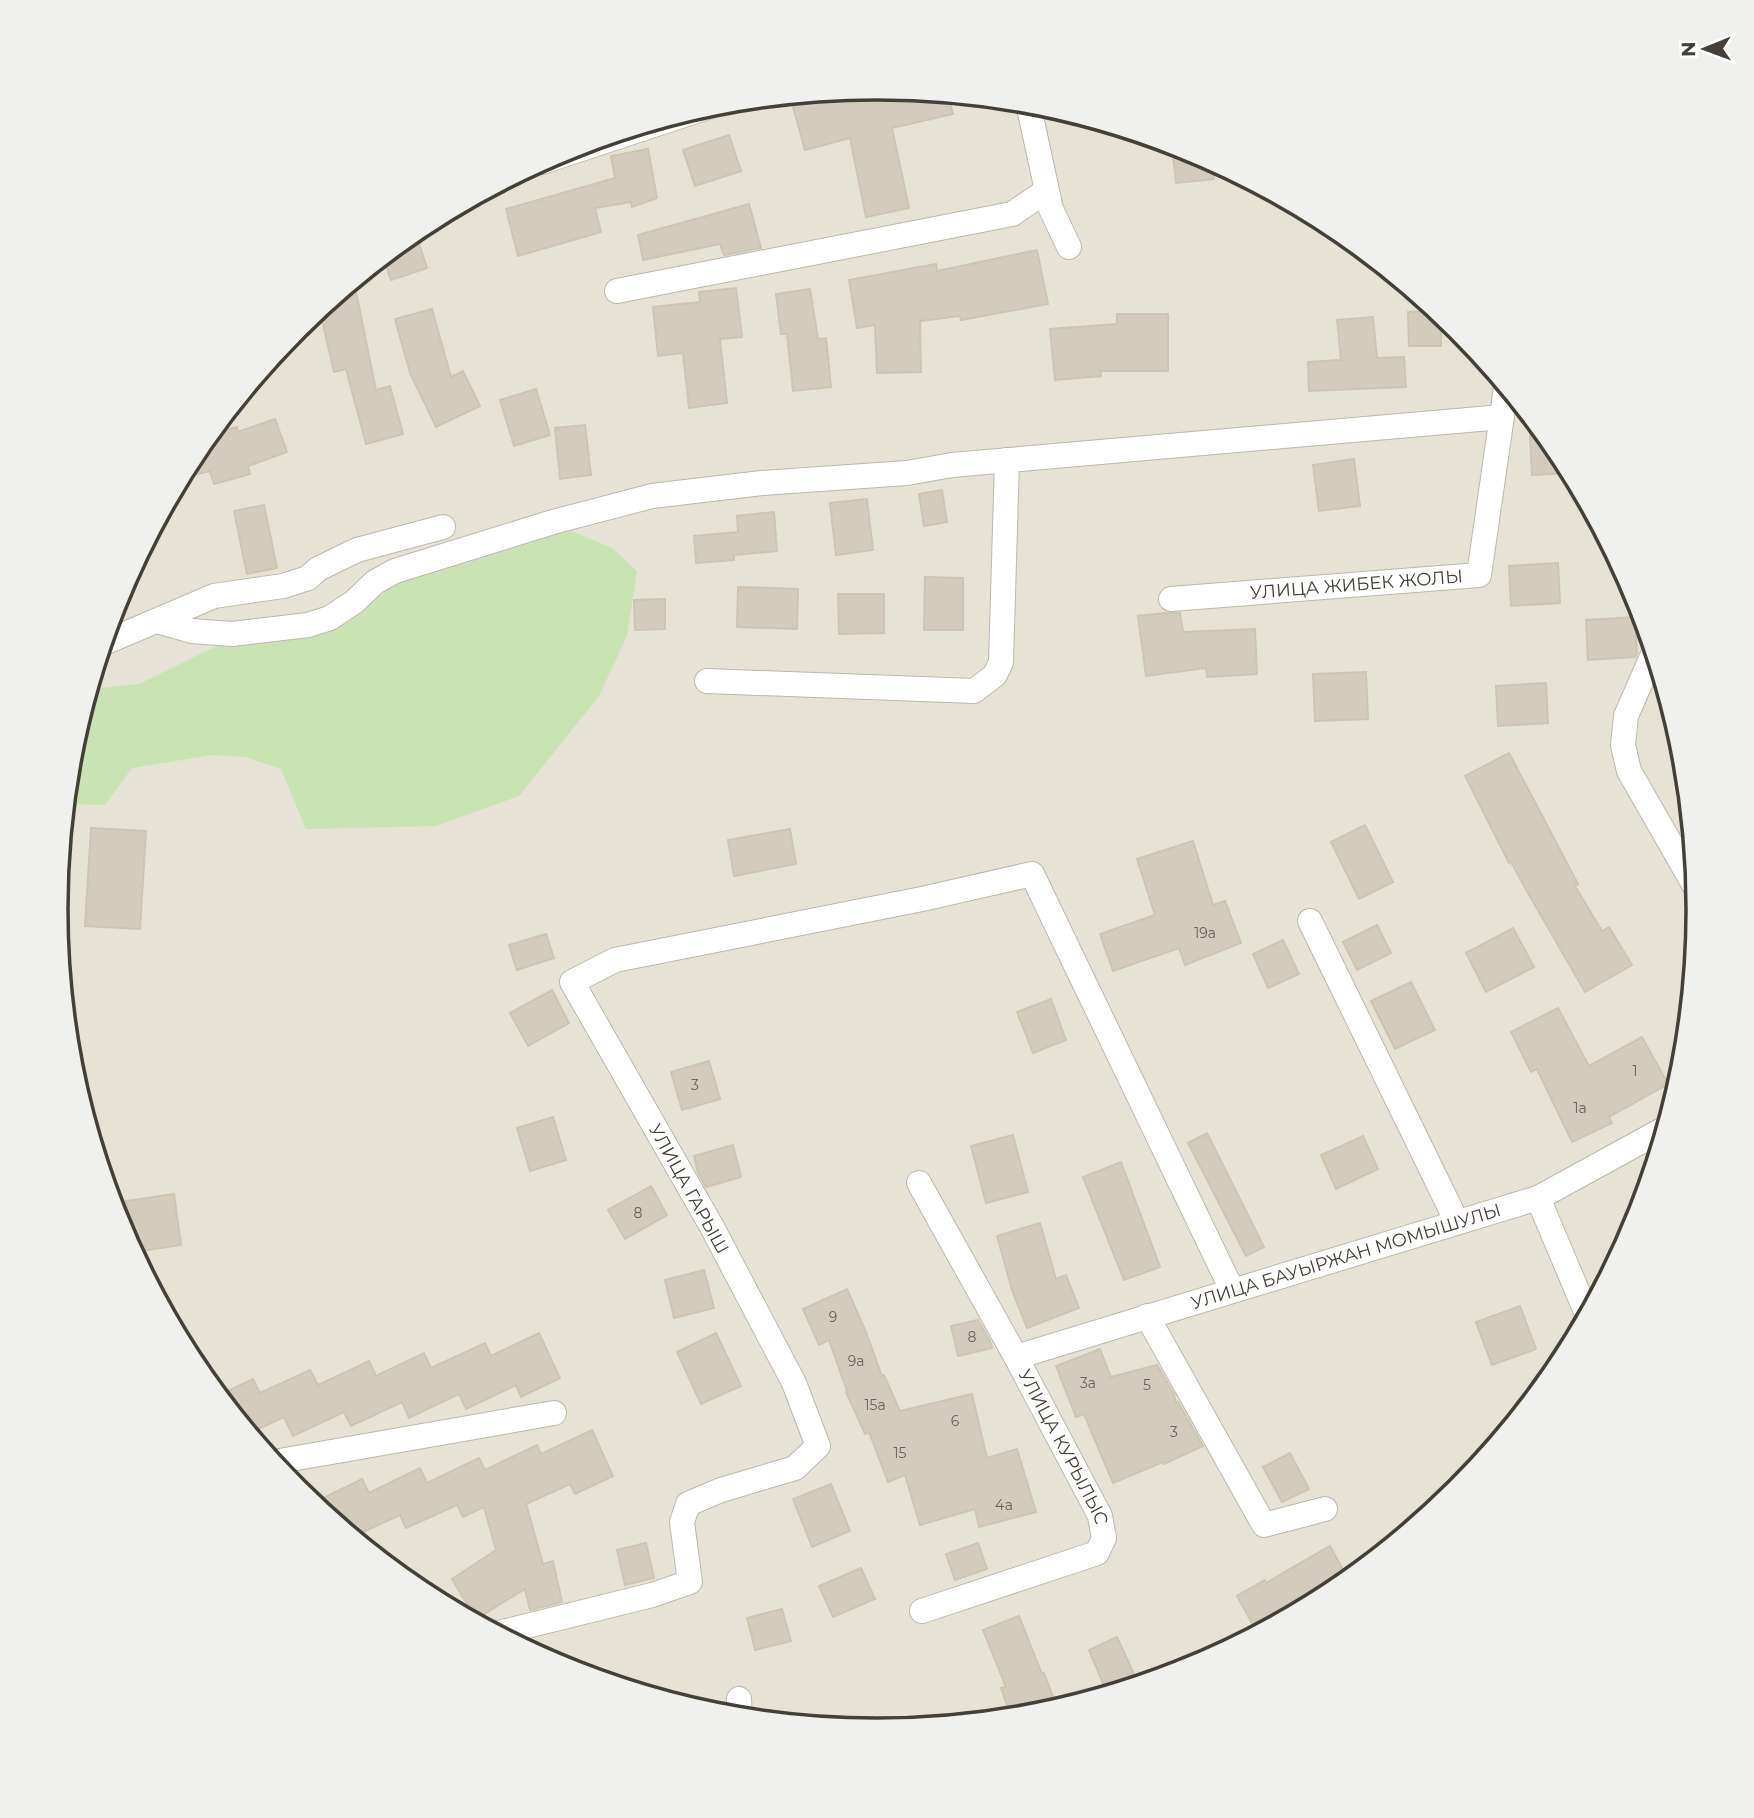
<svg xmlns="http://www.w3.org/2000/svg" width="1754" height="1818" font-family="Montserrat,sans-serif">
	<rect width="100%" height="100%" fill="#f2f0e7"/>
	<circle fill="#e6e2d6" cx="877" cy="909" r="818"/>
	<polygon fill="#c9e3b3" points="569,530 612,548 637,571 627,636 599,696 519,796 436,826 306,829 281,769 245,757 212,755 132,768 105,805 66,804 72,748 90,689 139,684 225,642 372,597 407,578"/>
	<g fill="#d3ccbe" stroke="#cdc5b1" stroke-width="2">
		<polygon points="877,88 948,95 953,114 892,128 909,208 866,217 850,138 805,150 792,103 829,93"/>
		<polygon points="729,135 741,171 695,186 683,150"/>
		<polygon points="1172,145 1192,151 1212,162 1214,179 1176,183"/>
		<polygon points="648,149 657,198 632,207 631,202 595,208 601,232 518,256 506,209 615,178 611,156"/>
		<polygon points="749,204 761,248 724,255 720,244 643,260 638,235"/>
		<polygon points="415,231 427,268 391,280 383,257"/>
		<polygon points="1037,250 1048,304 961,320 960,316 920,321 921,372 877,373 875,325 857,328 849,280 936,264 937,271"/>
		<polygon points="354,282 376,390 390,386 403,434 366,444 346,369 334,372 323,324 326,324 322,308"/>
		<polygon points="736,288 742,337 720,339 727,403 689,408 683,353 658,356 653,307 700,302 699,292"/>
		<polygon points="810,289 818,339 826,338 831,387 793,391 787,334 781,334 776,294"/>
		<polygon points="432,309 451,377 463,371 480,406 436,427 410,373 395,319"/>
		<polygon points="1436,311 1441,315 1441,346 1409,346 1408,312"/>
		<polygon points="1117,314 1168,314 1168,371 1100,371 1101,376 1055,380 1050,329 1117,324"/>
		<polygon points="1373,317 1377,358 1404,357 1406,387 1309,391 1308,362 1341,360 1337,320"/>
		<polygon points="536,389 550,435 514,446 500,400"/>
		<polygon points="275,419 287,452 248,466 250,474 214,484 210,471 181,478 195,453 210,434 237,427 238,432"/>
		<polygon points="585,425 591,475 560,479 555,428"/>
		<polygon points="1544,434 1560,453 1570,473 1532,475 1530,435"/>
		<polygon points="1354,459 1360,506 1319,511 1313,465"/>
		<polygon points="942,490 947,522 924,526 919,494"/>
		<polygon points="867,499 873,550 836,555 830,503"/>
		<polygon points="264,505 277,568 247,574 234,511"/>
		<polygon points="774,512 777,551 734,555 734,560 696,563 694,536 738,532 737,516"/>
		<polygon points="1558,563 1560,603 1511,606 1509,566"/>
		<polygon points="925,577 963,578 963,630 924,630"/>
		<polygon points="738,587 798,589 797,629 737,627"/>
		<polygon points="838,594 884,594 884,633 839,634"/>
		<polygon points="665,599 665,629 635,630 634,600"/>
		<polygon points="1165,613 1180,613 1183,632 1255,629 1257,674 1207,677 1206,668 1146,676 1138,616"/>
		<polygon points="1635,617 1637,653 1635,657 1588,660 1586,620"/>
		<polygon points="1366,672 1368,719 1315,721 1313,674"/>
		<polygon points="1546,683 1548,723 1498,726 1496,686"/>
		<polygon points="1509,753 1578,884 1575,886 1602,931 1609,927 1632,965 1585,992 1528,893 1511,862 1509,863 1465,776"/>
		<polygon points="1365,825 1393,882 1359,899 1331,842"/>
		<polygon points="91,828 146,831 140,929 85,926"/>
		<polygon points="790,829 796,864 734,876 728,840"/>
		<polygon points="1193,841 1213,905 1225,901 1241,943 1185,965 1179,948 1113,971 1100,934 1155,915 1137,859"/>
		<polygon points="1377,925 1391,953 1357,970 1343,942"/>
		<polygon points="1513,928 1534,967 1486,992 1466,953"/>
		<polygon points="546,934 554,958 517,970 509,945"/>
		<polygon points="1283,940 1299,974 1268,988 1253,954"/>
		<polygon points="1411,982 1435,1030 1395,1049 1371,1001"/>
		<polygon points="552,990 569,1023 528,1046 510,1013"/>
		<polygon points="1051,999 1066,1040 1033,1053 1017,1012"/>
		<polygon points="1558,1008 1589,1066 1642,1037 1668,1084 1609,1117 1612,1123 1572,1142 1537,1069 1531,1072 1511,1032"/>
		<polygon points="709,1061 720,1099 682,1110 671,1072"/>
		<polygon points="553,1117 566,1160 530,1171 517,1128"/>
		<polygon points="1207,1133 1264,1247 1246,1256 1188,1143"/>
		<polygon points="1013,1135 1028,1192 986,1203 971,1146"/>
		<polygon points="1363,1136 1378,1169 1336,1189 1321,1155"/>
		<polygon points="733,1145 741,1177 706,1187 698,1173 694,1156"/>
		<polygon points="1121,1162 1160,1267 1124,1280 1083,1177"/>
		<polygon points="651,1186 667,1215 625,1239 608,1210"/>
		<polygon points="174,1194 181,1245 134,1252 126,1201"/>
		<polygon points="1040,1223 1056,1279 1066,1275 1079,1308 1027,1328 1012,1290 997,1236"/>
		<polygon points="704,1270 714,1308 674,1318 665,1280"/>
		<polygon points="847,1289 866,1332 882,1376 884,1375 900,1411 972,1394 987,1458 1017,1449 1036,1512 979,1527 975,1509 920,1525 905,1475 888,1482 869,1432 865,1434 846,1392 847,1391 829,1340 819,1345 803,1309"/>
		<polygon points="1520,1306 1536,1349 1492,1365 1476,1322"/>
		<polygon points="978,1320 990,1341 992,1348 958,1356 951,1326"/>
		<polygon points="539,1333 560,1378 521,1397 516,1385 466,1409 459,1394 409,1418 402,1402 351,1426 344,1412 293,1436 284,1417 250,1433 219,1395 253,1379 260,1393 310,1370 318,1385 369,1361 376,1376 424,1353 431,1368 485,1343 491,1356"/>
		<polygon points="716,1333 741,1386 701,1404 677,1352"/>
		<polygon points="1100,1349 1111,1377 1157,1365 1174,1394 1176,1403 1178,1402 1203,1446 1164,1464 1163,1462 1113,1483 1084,1414 1076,1417 1056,1366"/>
		<polygon points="592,1430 613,1476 575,1494 570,1484 526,1504 543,1564 553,1561 562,1602 530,1610 525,1589 476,1619 452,1579 496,1550 484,1507 463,1517 457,1505 406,1528 400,1515 354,1536 313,1503 362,1479 369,1493 420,1468 427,1483 479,1458 485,1470 537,1445 541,1454"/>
		<polygon points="1290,1453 1309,1489 1282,1502 1263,1467"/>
		<polygon points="831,1484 850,1531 812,1547 793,1499"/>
		<polygon points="646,1543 654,1578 625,1585 617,1550"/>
		<polygon points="978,1543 987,1569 955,1580 946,1554"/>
		<polygon points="1330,1546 1348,1579 1333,1592 1257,1632 1237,1596 1265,1580 1266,1583"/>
		<polygon points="861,1568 875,1599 833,1617 819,1586"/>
		<polygon points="782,1609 791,1641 755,1650 747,1618"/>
		<polygon points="1019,1616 1042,1674 1044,1673 1057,1708 1037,1714 1011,1717 1001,1688 1006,1687 983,1630"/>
		<polygon points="1117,1637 1134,1674 1105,1688 1089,1650"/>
	</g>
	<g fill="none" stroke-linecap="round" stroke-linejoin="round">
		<g stroke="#bdb8ab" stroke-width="26">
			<g id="minor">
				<polyline points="1028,103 1051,209 1069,247"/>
				<polyline points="542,162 717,104"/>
				<polyline points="617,291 1012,214 1046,191"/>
				<path id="s1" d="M1171 599 1479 575 1506 388"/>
				<polyline points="157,621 192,631 232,634 308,625 330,618 354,602 375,582 395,571 553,522 652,496 762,483 907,473 952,465 1502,417"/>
				<polyline points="104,643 214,596 283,586 308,578 318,569 357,550 443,527"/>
				<polyline points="1653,654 1626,716 1623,745 1629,771 1696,888"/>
				<polyline points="707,681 974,691 995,675 1001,662 1007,460"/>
				<polyline points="1310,921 1457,1222"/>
				<path id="s2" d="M919 1183 1016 1357 1100 1516 1104 1538 1097 1553 922 1611"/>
				<polyline points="1538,1198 1587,1314"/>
				<polyline points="1147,1316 1264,1525 1325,1509"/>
				<path id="s3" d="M1016 1357 1538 1198 1664 1129"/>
				<polyline points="274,1462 554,1413"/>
				<polyline points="498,1633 652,1595 690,1582 682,1522 688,1504 721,1490 795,1468 818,1446 794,1383 712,1227 572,982 615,960 922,899 1032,874 1232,1290"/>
				<polyline points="739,1699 740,1716"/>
			</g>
		</g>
		<use href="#minor" stroke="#fff" stroke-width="24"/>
	</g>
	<g text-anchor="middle" stroke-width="5" stroke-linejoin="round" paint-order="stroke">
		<g font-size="14" fill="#686359">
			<text x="1205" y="938">19а</text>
			<text x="1635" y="1076">1</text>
			<text x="695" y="1090">3</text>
			<text x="1580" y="1113">1а</text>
			<text x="638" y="1218">8</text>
			<text x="833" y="1322">9</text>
			<text x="972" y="1342">8</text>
			<text x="856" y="1366">9а</text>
			<text x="1088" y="1388">3а</text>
			<text x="1147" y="1390">5</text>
			<text x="875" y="1410">15а</text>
			<text x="955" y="1426">6</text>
			<text x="1174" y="1437">3</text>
			<text x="900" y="1458">15</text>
			<text x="1004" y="1510">4а</text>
		</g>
		<g font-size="18" fill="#454037" stroke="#fff">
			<text dy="6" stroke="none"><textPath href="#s1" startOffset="186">УЛИЦА ЖИБЕК ЖОЛЫ</textPath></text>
			<text transform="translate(689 1189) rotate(61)" y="6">УЛИЦА ГАРЫШ</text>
			<text dy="6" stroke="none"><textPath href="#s3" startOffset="345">УЛИЦА БАУЫРЖАН МОМЫШУЛЫ</textPath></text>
			<text dy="6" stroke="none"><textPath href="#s2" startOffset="301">УЛИЦА КУРЫЛЫС</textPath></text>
		</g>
	</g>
	<path d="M0 0H1754V1818H0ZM68 909a809 809 0 1 1 1618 0a809 809 0 1 1-1618 0Z" fill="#f0f0ef" fill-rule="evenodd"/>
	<path fill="none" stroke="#454037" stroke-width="3.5" d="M68 909a809 809 0 1 1 1618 0a809 809 0 1 1-1618 0Z"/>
	<g transform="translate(1705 49) rotate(269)" stroke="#ffffff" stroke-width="5" paint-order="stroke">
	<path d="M0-5L12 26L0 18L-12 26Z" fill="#454037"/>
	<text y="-10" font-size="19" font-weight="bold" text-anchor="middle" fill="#454037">N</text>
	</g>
</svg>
